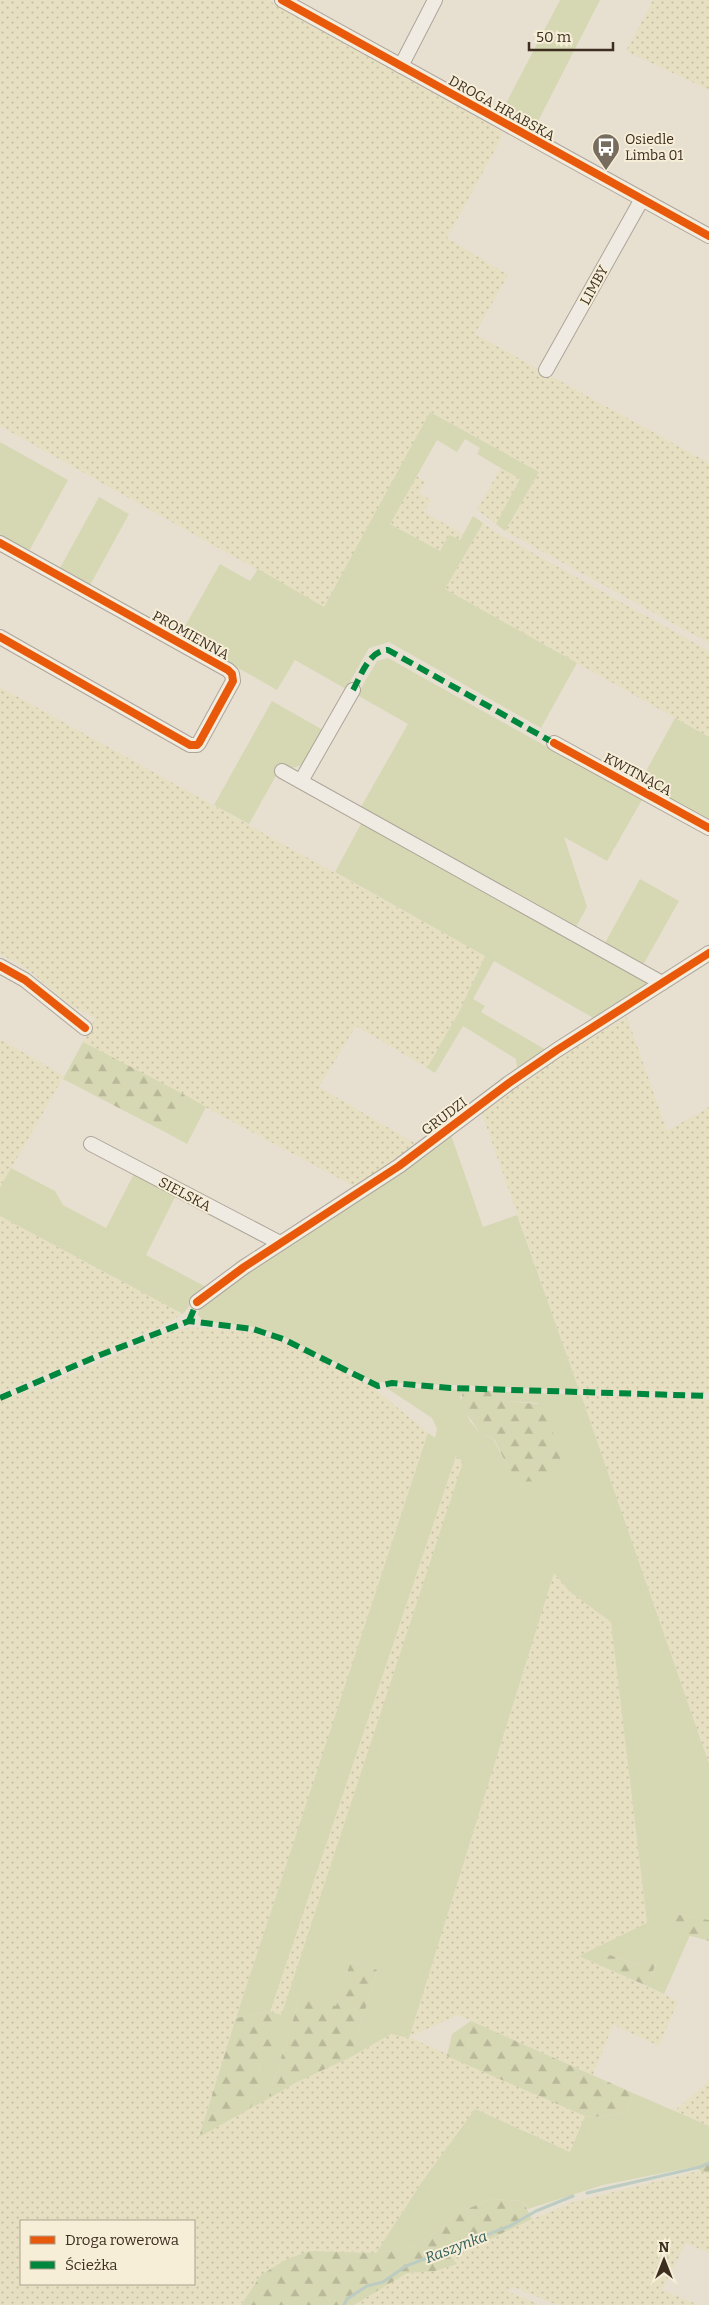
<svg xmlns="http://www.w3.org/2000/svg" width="709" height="2305" font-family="Bitter,serif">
	<defs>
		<pattern id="farmland-dots" width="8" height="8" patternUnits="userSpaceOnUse" patternTransform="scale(1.25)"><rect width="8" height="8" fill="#e6dfc2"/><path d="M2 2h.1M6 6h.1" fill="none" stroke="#c6c0a6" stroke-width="1.8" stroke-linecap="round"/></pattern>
		<pattern id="forest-firs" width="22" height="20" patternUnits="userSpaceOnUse" patternTransform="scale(1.25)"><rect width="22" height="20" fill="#d6d7b3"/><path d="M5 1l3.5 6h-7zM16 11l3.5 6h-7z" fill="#b9b99a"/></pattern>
	</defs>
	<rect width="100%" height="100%" fill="#e7e0d1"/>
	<g fill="url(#farmland-dots)" fill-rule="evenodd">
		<polygon points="0,0 268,0 501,131 502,137 447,238 508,275 475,334 709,463 709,643 505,531 539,472 431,412 324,607 0,426"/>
		<polygon points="653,0 709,0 709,90 626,51"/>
		<polygon points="501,467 520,479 496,524 477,510"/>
		<polygon points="416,476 425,481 419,493 431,500 424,512 463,534 459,540 440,551 390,524"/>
		<polygon points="483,523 497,533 709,651 709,737 445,589"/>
		<polygon points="0,687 485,956 459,1012 427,1068 356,1026 319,1087 418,1145 359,1189 83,1042 95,1018 70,1005 26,968 0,954"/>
		<polygon points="627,1017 667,1131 709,1107 709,1393 579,1390 480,1108 570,1049"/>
		<polygon points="0,1039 64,1076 0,1188"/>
		<polygon points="0,1216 183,1314 158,1328 0,1393"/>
		<path d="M191 1327 258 1333 301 1349 374 1388 428 1433 236 2018 199 2136 295 2083 351 2057 391 2034 409 2038 554 1573 569 1591 611 1621 647 1924 579 1956 678 2001 659 2046 613 2025 593 2075 458 2015 409 2037 585 2116 570 2152 475 2109 422 2182 376 2253 310 2251 261 2275 241 2305H0V1400L40 1387 170 1332ZM21 2221H194V2284H21Z"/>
		<polygon points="581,1395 709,1399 709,1764"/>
		<polygon points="456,1456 463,1462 282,2015 270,2012"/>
		<polygon points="709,2081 709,2126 674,2111"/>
		<polygon points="702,2170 709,2174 709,2253 686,2243 662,2290 699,2305 557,2305 516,2288 505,2290 540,2305 354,2305 372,2292 407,2273 435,2271 456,2264 448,2254 482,2243 532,2219 573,2202"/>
	</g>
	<g fill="#d6d7b3">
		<polygon points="560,0 600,0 533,131 501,113"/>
		<polygon points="430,412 539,472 505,531 496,524 520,479 477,454 480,448 465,439 457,452 437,440 390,524 440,551 449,535 460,540 473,516 483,523 445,589 577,663 541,728 389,642 369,648 346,689 295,660 277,690 180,635 220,564 250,581 258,569 324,607"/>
		<polygon points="0,442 68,480 29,551 0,535"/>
		<polygon points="99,497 129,514 90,585 60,568"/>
		<polygon points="388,658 642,800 607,861 564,837 587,907 576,927 361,807 408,724 357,695 377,661"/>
		<polygon points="272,701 323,730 302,765 292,768 283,763 249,824 214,805"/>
		<polygon points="675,718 709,737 709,822 639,784"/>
		<polygon points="362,822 649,983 648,987 595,1019 494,961 473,999 485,1006 481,1012 546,1050 517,1068 516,1059 463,1026 435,1073 427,1068 459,1012 485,956 335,872"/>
		<polygon points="640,879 679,901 643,965 605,943"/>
		<polygon points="185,1095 206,1107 187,1144 165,1132"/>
		<polygon points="451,1135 483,1227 517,1215 579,1390 375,1382 280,1335 249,1326 204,1321 198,1315 201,1303"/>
		<polygon points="11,1168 55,1191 63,1205 106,1228 135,1172 176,1195 146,1255 208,1288 196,1297 183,1314 0,1216 0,1188"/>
		<polygon points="385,1387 463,1390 460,1398 470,1421 480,1433 493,1439 508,1467 538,1403 505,1401 490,1391 581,1395 709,1764 709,1920 677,1914 669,1930 690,1935 664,1994 647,1986 657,1962 649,1959 638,1965 610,1955 599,1965 579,1956 647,1923 611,1622 569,1591 554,1573 409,2038 391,2034 351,2057 377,1970 351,1961 336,2007 301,1995 268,2099 251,2108 463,1462 456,1456 270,2012 236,2018 428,1433 435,1438 437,1429 432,1418"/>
		<polygon points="633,2093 709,2126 709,2158 693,2167 603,2185 528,2209 523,2201 491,2199 460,2212 420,2245 376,2253 422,2182 475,2109 570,2152 585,2116 594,2117 627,2112"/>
	</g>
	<g fill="url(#forest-firs)">
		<polygon points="83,1042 185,1095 165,1132 63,1079"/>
		<path d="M463 1390 490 1391 505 1401 538 1404 547 1411 563 1468C550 1480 537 1483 519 1481L508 1467 494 1439 480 1433 465 1411 460 1407Z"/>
		<polygon points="677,1914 709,1920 709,1941 669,1930 670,1916"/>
		<polygon points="610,1955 638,1965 649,1959 657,1961 647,1986 599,1965"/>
		<polygon points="351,1961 377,1970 351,2057 295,2083 268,2099 301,1995 336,2006"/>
		<polygon points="270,2012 282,2015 251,2108 199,2137 236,2018"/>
		<polygon points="471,2021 633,2093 627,2112 594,2117 585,2116 447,2056 452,2034"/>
		<polygon points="709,2158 709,2174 693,2167"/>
		<polygon points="491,2199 523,2201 532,2219 482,2243 449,2254 457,2264 435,2271 407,2273 354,2305 241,2305 261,2275 287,2259 310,2251 376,2253 420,2245 460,2212"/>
	</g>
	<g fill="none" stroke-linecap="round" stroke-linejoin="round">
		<g stroke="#bcccc2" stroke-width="3">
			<polyline points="587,2193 700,2167 709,2163"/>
			<polyline points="344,2305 347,2299 367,2286 383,2282 406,2266 510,2226 536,2211 573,2196"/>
		</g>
		<g stroke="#ada599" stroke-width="16">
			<g id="minor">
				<polyline points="282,0 709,236"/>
				<polyline points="401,66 435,0"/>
				<polyline points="546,370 642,199"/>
				<polyline points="0,543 228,670 232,674 233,681 199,743 197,745 190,745 0,637"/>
				<polyline points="554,743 709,828"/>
				<polyline points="282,771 662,983"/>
				<polyline points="301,781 353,690"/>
				<polyline points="0,966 25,980 85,1028"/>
				<polyline points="91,1144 280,1243"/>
				<polyline points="197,1302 244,1267 399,1166 509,1083 557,1050 709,953"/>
			</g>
		</g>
		<use href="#minor" stroke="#efebe3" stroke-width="14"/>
		<g stroke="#00873e" stroke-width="6" stroke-dasharray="12 6" stroke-linecap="butt">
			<path d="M353 690C361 676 369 650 388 650L554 743"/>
			<polyline points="189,1321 197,1302"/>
			<polyline points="0,1398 100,1355 189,1321 253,1329 283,1339 378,1386 392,1383 450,1388 709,1396"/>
		</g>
		<g stroke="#f7eed8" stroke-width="11">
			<g id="cycleway">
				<polyline points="282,0 709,236"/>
				<polyline points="0,543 228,670 232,674 233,681 199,743 197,745 190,745 0,637"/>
				<polyline points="554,743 709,828"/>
				<polyline points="0,966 25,980 85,1028"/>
				<polyline points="197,1302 244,1267 399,1166 509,1083 557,1050 709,953"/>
			</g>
		</g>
		<use href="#cycleway" stroke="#e8590c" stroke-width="8"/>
	</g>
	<defs>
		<g id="bus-pin" transform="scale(1.4375)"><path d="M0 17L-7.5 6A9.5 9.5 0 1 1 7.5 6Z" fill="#786c5e" stroke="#f7eed8"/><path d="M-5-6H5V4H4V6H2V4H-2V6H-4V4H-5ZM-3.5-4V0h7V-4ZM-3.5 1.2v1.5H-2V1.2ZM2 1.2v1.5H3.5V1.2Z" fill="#fff"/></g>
	</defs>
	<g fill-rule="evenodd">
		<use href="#bus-pin" x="606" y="147"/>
	</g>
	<g text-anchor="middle" stroke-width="4" stroke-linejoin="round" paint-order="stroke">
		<g font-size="14" fill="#3d2e20" stroke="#f7eed8">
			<text transform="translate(502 108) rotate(29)" y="5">DROGA HRABSKA</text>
			<text transform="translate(594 285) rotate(-61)" y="5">LIMBY</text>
			<text transform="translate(191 635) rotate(29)" y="5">PROMIENNA</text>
			<text transform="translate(638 774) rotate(28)" y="5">KWITNĄCA</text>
			<text transform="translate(444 1116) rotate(-37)" y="5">GRUDZI</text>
			<text transform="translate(185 1194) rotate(28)" y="5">SIELSKA</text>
		</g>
		<g font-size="14" fill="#3d2e20" stroke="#f7eed8" text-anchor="start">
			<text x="625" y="144">Osiedle<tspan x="625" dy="16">Limba 01</tspan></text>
		</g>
		<g font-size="15" font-style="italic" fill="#2f5d5a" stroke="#f7eed8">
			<text transform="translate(456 2247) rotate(-21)" y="5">Raszynka</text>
		</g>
	</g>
	<rect x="20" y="2220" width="175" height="65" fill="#f7eed8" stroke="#ada18e"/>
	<rect x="30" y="2236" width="25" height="8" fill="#e8590c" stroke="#ada18e"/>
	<text x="65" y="2245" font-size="15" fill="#3d2e20">Droga rowerowa</text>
	<rect x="30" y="2261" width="25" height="8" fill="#00873e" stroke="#ada18e"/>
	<text x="65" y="2270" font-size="15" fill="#3d2e20">Ścieżka</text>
	<g transform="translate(664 2260)" stroke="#f7eed8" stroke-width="4" paint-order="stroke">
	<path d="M0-4L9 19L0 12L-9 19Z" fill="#3d2e20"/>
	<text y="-8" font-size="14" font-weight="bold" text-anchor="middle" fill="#3d2e20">N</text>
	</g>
	<path d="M529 42v8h84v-8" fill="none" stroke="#3d2e20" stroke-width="2.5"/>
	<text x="536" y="42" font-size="15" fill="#3d2e20" stroke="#f7eed8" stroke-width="4" paint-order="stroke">50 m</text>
</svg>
